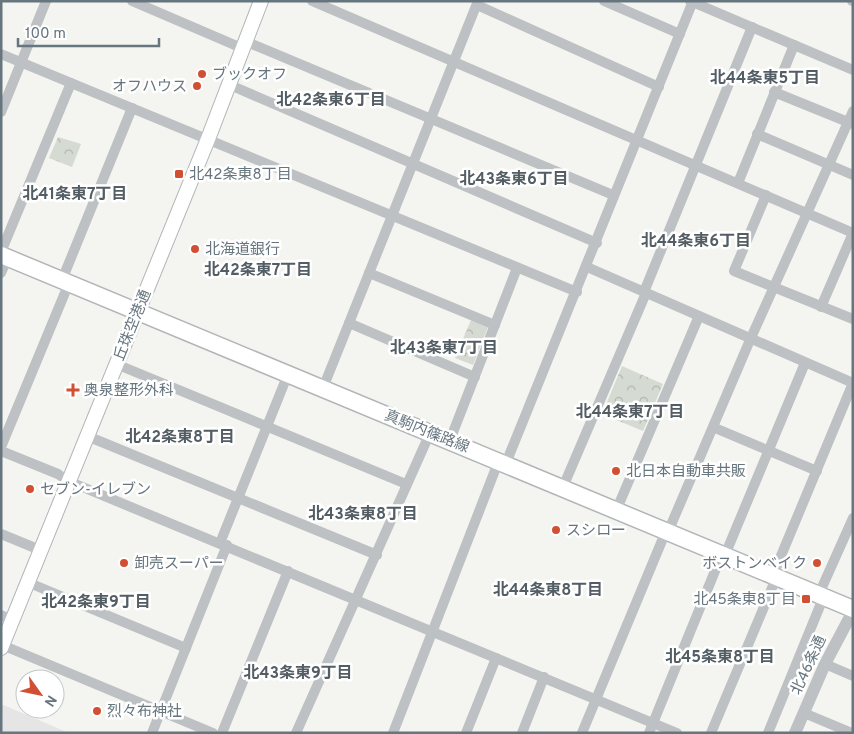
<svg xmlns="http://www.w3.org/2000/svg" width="854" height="734" font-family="Overpass,'Noto Sans JP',sans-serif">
	<defs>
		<pattern id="park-crowns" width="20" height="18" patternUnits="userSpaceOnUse" patternTransform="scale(1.25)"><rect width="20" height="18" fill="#d5dad2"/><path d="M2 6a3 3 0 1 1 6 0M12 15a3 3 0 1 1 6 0" fill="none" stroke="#b1b5b0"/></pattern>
	</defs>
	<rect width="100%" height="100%" fill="#f4f4f0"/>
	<polygon fill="#e4e5e4" points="1,704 69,733 1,733"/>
	<g fill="url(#park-crowns)">
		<polygon points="58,137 81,144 72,167 49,158"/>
		<polygon points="471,320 488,327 473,365 455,358"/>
		<polygon points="622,366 663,384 643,431 602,414"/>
	</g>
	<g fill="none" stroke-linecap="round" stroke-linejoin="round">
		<g stroke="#b0b5b8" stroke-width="16">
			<polyline id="secondary" points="1,648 208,139 261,1"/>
		</g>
		<g stroke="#b1b5b8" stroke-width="19">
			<polyline id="primary" points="1,255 853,609"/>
		</g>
		<g stroke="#bdc1c4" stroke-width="10">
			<polyline points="132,1 244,49"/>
			<polyline points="312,1 853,233"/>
			<polyline points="604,1 680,34"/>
			<polyline points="690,1 853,70"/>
			<polyline points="852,1 853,1"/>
			<polyline points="477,5 659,87"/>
			<polyline points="247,42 613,195"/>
			<polyline points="1,54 577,292"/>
			<polyline points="230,85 597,243"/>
			<polyline points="774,92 853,124"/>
			<polyline points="1,112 46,1"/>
			<polyline points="757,134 853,175"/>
			<polyline points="738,183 794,45"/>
			<polyline points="766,195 734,271 853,319"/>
			<polyline points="1,252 71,83"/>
			<polyline points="587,267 853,383"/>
			<polyline points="1,273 8,257"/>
			<polyline points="369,273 495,325"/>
			<polyline points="62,280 132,108"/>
			<polyline points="644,292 752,27"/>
			<polyline points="821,307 853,233"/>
			<polyline points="349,323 475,377"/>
			<polyline points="116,364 406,484"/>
			<polyline points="323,388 478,1"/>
			<polyline points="715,428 817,471"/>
			<polyline points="87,436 377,555"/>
			<polyline points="450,440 517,268"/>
			<polyline points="1,447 69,283"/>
			<polyline points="1,451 58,474 68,481 677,733"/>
			<polyline points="506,463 693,1"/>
			<polyline points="563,487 646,293"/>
			<polyline points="616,511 699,316"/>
			<polyline points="668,532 750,340 853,111"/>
			<polyline points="1,534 40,550"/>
			<polyline points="220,543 288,374"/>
			<polyline points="773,575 853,383"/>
			<polyline points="27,582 186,648"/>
			<polyline points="819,594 853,518"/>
			<polyline points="1,615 13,620"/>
			<polyline points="2,645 213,733"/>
			<polyline points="825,664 853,676"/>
			<polyline points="804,713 852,733"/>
			<polyline points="152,733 227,545"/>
			<polyline points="222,733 288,571"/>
			<polyline points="296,733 430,433"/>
			<polyline points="393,733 499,460"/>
			<polyline points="466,733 496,658"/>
			<polyline points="522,733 544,677"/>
			<polyline points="582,733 666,531"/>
			<polyline points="649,733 717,566 725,555 805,363"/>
			<polyline points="711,733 777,576"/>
			<polyline points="768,733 824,596"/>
		</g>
		<polyline stroke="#bdc1c4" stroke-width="12" points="795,733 825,664 853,611"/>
		<use href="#secondary" stroke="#fff" stroke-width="14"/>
		<use href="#primary" stroke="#fff" stroke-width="16"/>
	</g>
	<g fill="#d14f33" stroke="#fff" stroke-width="2">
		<circle cx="202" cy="74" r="5"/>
		<circle cx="197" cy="86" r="5"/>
		<rect x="174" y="169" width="10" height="10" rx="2.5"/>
		<circle cx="195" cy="249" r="5"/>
		<path d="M70.5 382.5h5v5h5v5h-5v5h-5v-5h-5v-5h5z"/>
		<circle cx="616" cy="471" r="5"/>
		<circle cx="30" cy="489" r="5"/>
		<circle cx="556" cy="530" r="5"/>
		<circle cx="124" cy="563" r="5"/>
		<circle cx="817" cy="563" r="5"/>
		<rect x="801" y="594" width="10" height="10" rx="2.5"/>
		<circle cx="97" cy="711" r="5"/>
	</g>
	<g text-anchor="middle" stroke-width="5" stroke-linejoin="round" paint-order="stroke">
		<g font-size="15" fill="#66757e" stroke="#fff" text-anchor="start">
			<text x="212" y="79">ブックオフ</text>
			<text x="187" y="91" text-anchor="end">オフハウス</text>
			<text x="189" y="179">北42条東8丁目</text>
			<text x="205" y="254">北海道銀行</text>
			<text x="84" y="395">奥泉整形外科</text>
			<text x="626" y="476">北日本自動車共販</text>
			<text x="40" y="494">セブン-イレブン</text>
			<text x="566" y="535">スシロー</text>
			<text x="134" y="568">卸売スーパー</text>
			<text x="807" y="568" text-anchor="end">ボストンベイク</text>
			<text x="796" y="604" text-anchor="end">北45条東8丁目</text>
			<text x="107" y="716">烈々布神社</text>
		</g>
		<g font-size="15" fill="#66757e" stroke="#fff">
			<text transform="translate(132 325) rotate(-68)" y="5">丘珠空港通</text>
			<text transform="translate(427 431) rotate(22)" y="5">真駒内篠路線</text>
			<text transform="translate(808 665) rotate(-65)" y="5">北46条通</text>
		</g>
		<g font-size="16" font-weight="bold" fill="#535d64" stroke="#fff">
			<text x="765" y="83">北44条東5丁目</text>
			<text x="331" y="105">北42条東6丁目</text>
			<text x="514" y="184">北43条東6丁目</text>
			<text x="75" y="199">北41条東7丁目</text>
			<text x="696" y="246">北44条東6丁目</text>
			<text x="258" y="275">北42条東7丁目</text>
			<text x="444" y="353">北43条東7丁目</text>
			<text x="630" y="417">北44条東7丁目</text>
			<text x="180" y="442">北42条東8丁目</text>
			<text x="363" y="519">北43条東8丁目</text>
			<text x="548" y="595">北44条東8丁目</text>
			<text x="96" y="607">北42条東9丁目</text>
			<text x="720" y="662">北45条東8丁目</text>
			<text x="298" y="678">北43条東9丁目</text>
		</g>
	</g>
	<rect width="854" height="734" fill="none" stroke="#66757e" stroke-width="5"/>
	<g transform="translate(40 694) rotate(123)"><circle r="24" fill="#ffffff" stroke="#c2c8cb"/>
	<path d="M0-4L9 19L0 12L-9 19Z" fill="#d14f33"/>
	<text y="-8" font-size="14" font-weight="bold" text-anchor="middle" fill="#66757e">N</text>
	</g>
	<path d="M18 38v8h141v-8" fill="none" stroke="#66757e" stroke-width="2.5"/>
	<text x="25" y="38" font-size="15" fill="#66757e" stroke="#ffffff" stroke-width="4" paint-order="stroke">100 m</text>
</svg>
